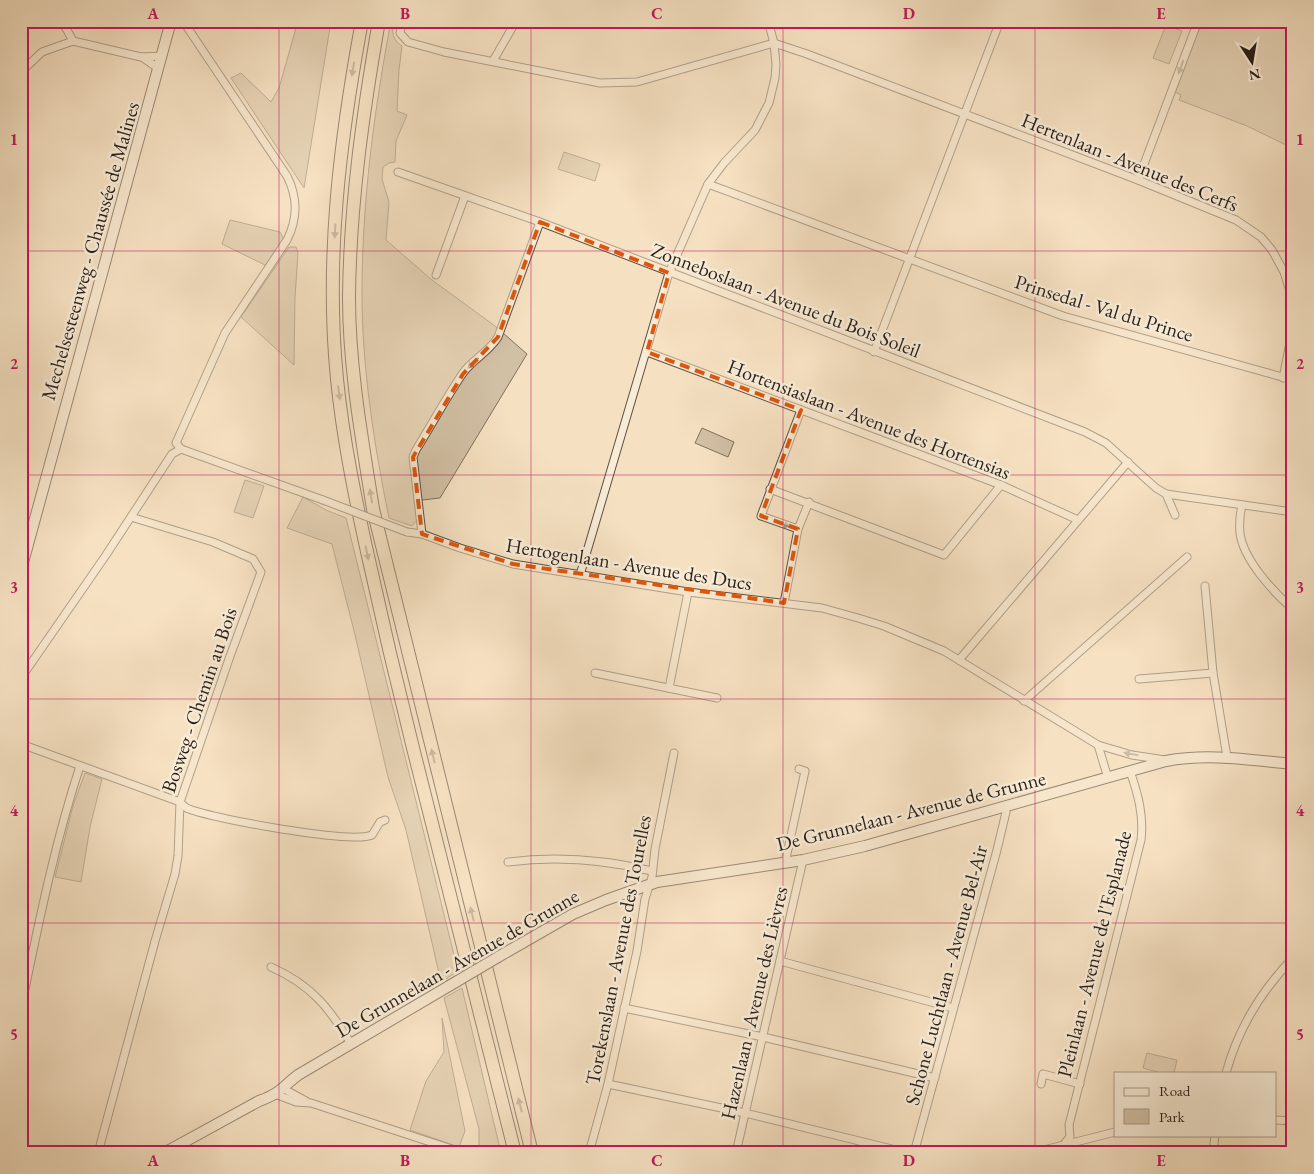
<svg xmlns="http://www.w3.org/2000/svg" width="1314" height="1174" font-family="'EB Garamond',serif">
	<rect width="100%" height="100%" fill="#f5e1c2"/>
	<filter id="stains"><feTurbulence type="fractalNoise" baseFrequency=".004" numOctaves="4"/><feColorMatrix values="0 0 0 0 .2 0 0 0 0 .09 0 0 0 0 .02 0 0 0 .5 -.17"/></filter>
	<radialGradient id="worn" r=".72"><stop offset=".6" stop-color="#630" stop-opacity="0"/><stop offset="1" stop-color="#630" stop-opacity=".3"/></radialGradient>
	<g fill="#d2c0a5" stroke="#7e705f">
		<polygon points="298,21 331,21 304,188 231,78 241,73 271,102 279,88"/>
		<path d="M391 21H393C392 32 392 40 402 46L399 70 397 111 407 115 396 141 395 162 389 163 383 167 382 179 389 202 386 240 432 280 495 326 527 354 440 498 414 501 417 520 412 526 389 518C374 444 362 368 362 293 362 202 374 111 391 21Z"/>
		<polygon points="1202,21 1293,21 1293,150 1286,145 1247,126 1179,100 1181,95 1175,92"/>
		<polygon points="1166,25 1182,31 1169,64 1153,58"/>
		<polygon points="564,152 600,164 595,181 558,169"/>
		<polygon points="230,220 280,232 284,240 267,266 222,244"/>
		<polygon points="289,247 296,247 298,253 295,298 294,365 241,317"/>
		<polygon points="702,428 734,442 728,457 695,443"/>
		<polygon points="245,480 264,486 253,518 234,512"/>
		<polygon points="303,497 326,510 346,518 458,971 441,982 406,830 388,777 355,635 332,544 287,528"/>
		<polygon points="85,773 102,779 90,827 81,882 55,877 73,806"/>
		<polygon points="462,988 501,1153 479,1153 479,1129 444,998"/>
		<polygon points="442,1018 465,1131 459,1147 410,1130 426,1081 444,1052"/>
		<polygon points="1147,1053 1177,1060 1174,1073 1161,1073 1143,1068"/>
	</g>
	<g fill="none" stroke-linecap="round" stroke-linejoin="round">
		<g stroke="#5d5043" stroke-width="9">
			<g id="street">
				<polyline points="62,21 73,41"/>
				<polyline points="402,21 400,33 408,42 444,52 600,83 637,82 774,43"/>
				<polyline points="774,43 807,54 1138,180 1236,220 1261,237 1272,250 1284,272 1289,288 1293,309"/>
				<polyline points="142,57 158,68"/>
				<polyline points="493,61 516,21"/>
				<polyline points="21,72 42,52 73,41 141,57 162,56"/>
				<polyline points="398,172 540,222 1085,432 1106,443 1156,488 1166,494 1293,512"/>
				<polyline points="1138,180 1198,21"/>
				<polyline points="708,184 1063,316 1293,380"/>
				<polyline points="436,275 465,196"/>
				<polyline points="647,352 1001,485 1078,520"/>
				<polyline points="874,352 1000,21"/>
				<polyline points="1283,378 1293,328"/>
				<path d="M181 449 176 443 225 333 287 240C298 218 298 198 287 176L183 21"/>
				<polyline points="770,489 944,555 1001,485"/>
				<polyline points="1166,494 1175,515"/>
				<path d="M1242 505C1240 514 1239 523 1240 533 1243 559 1273 592 1293 609"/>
				<polyline points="798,529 761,516 801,410"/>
				<polyline points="407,532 422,534 460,548 513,564 688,592 822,608 858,618 884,626 944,651 1098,745 1132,755 1165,760"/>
				<path d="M422 534 413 457 416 450C432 424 446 398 463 373 473 359 489 352 498 337L540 222"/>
				<polyline points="580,575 669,273 708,184 724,163 755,130 769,103 775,78 776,65 774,43 768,21"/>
				<polyline points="1205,586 1213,673 1227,757"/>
				<polyline points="784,603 798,529 809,502"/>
				<polyline points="959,660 1128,462"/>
				<polyline points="595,673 717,698"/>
				<polyline points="21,678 106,555 172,454 181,449 323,500"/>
				<polyline points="1139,679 1213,673"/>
				<polyline points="669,688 688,592"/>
				<polyline points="1024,701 1187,557"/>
				<path d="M21 744 180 802C183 805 185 808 189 809 215 819 350 844 372 835L380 822 385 820"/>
				<polyline points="1098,745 1108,778"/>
				<path d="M508 862C555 856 606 860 652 871"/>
				<polyline points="785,863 805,771 799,769"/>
				<polyline points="780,961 953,1008"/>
				<path d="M271 967C311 985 329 1007 351 1044"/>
				<path d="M21 1008C38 927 54 845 80 766"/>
				<polyline points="624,1008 763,1037 935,1078"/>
				<path d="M1226 1073C1238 1029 1261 991 1293 958"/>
				<polyline points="608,1084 745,1113 908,1153"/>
				<polyline points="1041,1084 1043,1074 1080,1084"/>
				<polyline points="284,1089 306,1101"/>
				<polyline points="275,1094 296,1102 311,1103 464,1153"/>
				<polyline points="1275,1120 1293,1121"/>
				<path d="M1065 1143 1070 1137 1069 1125 1141 840C1144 816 1138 794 1130 771"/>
				<polyline points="98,1153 155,941 175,874 178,856 180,802 229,659 261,572 253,559 213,542 131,517"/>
				<polyline points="589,1153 608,1084 637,951 645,899 652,877 655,849 674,753"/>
				<polyline points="736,1153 803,860"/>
				<polyline points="914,1153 997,850 1006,812 1005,806"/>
				<polyline points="1032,1153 1115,1132"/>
				<polyline points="1213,1153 1215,1135"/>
			</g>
		</g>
		<g stroke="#2a1f19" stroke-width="12">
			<g id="secondary">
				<polyline points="21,570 171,21"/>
				<path d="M498 957 573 914 606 900 657 882 803 860 865 846 1166 761C1208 753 1250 760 1293 764"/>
				<path d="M164 1153 259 1101C281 1093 281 1088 298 1075L449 986"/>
			</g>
		</g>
		<g stroke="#2a1f19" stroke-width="14">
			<g id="highway">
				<path d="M362 21C340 139 325 259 337 379 343 439 355 497 368 556 382 620 397 684 413 748 448 883 482 1018 515 1153"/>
				<path d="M379 21C363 112 350 204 349 297 349 368 362 439 373 509L532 1153"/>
			</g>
		</g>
		<use href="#street" stroke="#f8ecd7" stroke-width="7"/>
		<use href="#secondary" stroke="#f8ecd7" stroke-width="10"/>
		<use href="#highway" stroke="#f5e1c2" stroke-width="12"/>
		<g stroke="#5d5043" stroke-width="9" stroke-linecap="butt">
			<polyline id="street-bridge" points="323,500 407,532"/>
		</g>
		<g stroke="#2a1f19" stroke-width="12" stroke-linecap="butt">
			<polyline id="secondary-bridge" points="449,986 498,957"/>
		</g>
		<use href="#street-bridge" stroke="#f8ecd7" stroke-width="7"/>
		<use href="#secondary-bridge" stroke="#f8ecd7" stroke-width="10"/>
	</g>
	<defs><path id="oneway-solid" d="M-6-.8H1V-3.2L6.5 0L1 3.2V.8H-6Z" transform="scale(1.25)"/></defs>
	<g fill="#9b9082">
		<use href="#oneway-solid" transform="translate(1181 67) rotate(110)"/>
		<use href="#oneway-solid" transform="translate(473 363) rotate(136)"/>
		<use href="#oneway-solid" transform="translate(783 524) rotate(20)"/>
		<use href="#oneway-solid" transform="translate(1131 754) rotate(-170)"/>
	</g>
	<g fill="#9a8a76">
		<use href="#oneway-solid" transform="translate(353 69) rotate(100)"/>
		<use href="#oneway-solid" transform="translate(335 231) rotate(93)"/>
		<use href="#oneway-solid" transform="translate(339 393) rotate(82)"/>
		<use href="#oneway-solid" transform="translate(371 496) rotate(-99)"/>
		<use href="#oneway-solid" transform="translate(367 553) rotate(78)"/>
		<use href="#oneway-solid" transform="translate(433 756) rotate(-104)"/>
		<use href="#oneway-solid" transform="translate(472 914) rotate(-104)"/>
		<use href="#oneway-solid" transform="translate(520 1105) rotate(-104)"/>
	</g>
	<path d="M0 0H1314V1174H0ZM540 222 669 273 647 352 801 410 761 516 798 529 784 603 513 564 422 534 413 457 463 374 498 337Z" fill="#f5e1c2" fill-opacity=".55" fill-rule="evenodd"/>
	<path fill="none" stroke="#de560d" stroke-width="4" stroke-dasharray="10 6" stroke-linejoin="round" d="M540 222 669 273 647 352 801 410 761 516 798 529 784 603 513 564 422 534 413 457 463 374 498 337Z"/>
	<path fill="none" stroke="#c2185b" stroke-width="1" stroke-opacity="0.55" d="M279 21V1153M531 21V1153M783 21V1153M1035 21V1153M21 251H1293M21 475H1293M21 699H1293M21 923H1293"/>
	<g text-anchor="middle" stroke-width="5" stroke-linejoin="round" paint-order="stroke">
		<g font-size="20" fill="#2a1f19" stroke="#f8ecd7">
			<text transform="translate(1130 162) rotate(22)" y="7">Hertenlaan - Avenue des Cerfs</text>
			<text transform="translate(90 251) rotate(-74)" y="7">Mechelsesteenweg - Chaussée de Malines</text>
			<text transform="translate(786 300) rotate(21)" y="7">Zonneboslaan - Avenue du Bois Soleil</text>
			<text transform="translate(1104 308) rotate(17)" y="7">Prinsedal - Val du Prince</text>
			<text transform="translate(869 419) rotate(21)" y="7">Hortensiaslaan - Avenue des Hortensias</text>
			<text transform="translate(629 564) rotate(9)" y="7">Hertogenlaan - Avenue des Ducs</text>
			<text transform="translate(199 700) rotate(-71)" y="7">Bosweg - Chemin au Bois</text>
			<text transform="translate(911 811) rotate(-14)" y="7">De Grunnelaan - Avenue de Grunne</text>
			<text transform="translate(618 950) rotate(-79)" y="7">Torekenslaan - Avenue des Tourelles</text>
			<text transform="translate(1094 954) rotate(-76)" y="7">Pleinlaan - Avenue de l'Esplanade</text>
			<text transform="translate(457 963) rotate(-30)" y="7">De Grunnelaan - Avenue de Grunne</text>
			<text transform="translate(946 975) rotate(-75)" y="7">Schone Luchtlaan - Avenue Bel-Air</text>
			<text transform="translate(754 1003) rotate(-77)" y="7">Hazenlaan - Avenue des Lièvres</text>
		</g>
	</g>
	<rect width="1314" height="1174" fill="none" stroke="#f5e1c2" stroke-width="55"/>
	<rect x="1114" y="1072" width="162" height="65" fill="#f8ecd7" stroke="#a69a8b"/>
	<rect x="1124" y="1088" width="25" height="8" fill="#f8ecd7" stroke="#a69a8b"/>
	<text x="1159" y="1096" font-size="15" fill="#2a1f19">Road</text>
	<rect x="1124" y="1109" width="25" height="15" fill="#d2c0a5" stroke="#a69a8b"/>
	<text x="1159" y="1122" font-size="15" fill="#2a1f19">Park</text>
	<g transform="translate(1252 62) rotate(168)" stroke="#f8ecd7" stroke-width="4" paint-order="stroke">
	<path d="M0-4L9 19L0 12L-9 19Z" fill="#2a1f19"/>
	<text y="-8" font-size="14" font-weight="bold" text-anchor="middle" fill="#2a1f19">N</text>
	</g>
	<rect x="28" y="28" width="1258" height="1118" fill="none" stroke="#c2185b" stroke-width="2"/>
	<g font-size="16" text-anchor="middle" font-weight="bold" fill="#c2185b">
		<text x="153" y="19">A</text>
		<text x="405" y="19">B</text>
		<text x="657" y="19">C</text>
		<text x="909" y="19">D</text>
		<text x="1161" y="19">E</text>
		<text x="14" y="145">1</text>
		<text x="1300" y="145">1</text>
		<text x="14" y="369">2</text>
		<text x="1300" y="369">2</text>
		<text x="14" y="593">3</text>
		<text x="1300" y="593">3</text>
		<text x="14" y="816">4</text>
		<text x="1300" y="816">4</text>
		<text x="14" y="1040">5</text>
		<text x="1300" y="1040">5</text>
		<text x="153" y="1166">A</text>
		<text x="405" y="1166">B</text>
		<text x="657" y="1166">C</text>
		<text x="909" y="1166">D</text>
		<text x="1161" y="1166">E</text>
	</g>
	<rect width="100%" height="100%" filter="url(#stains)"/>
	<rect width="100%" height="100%" fill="url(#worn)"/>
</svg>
